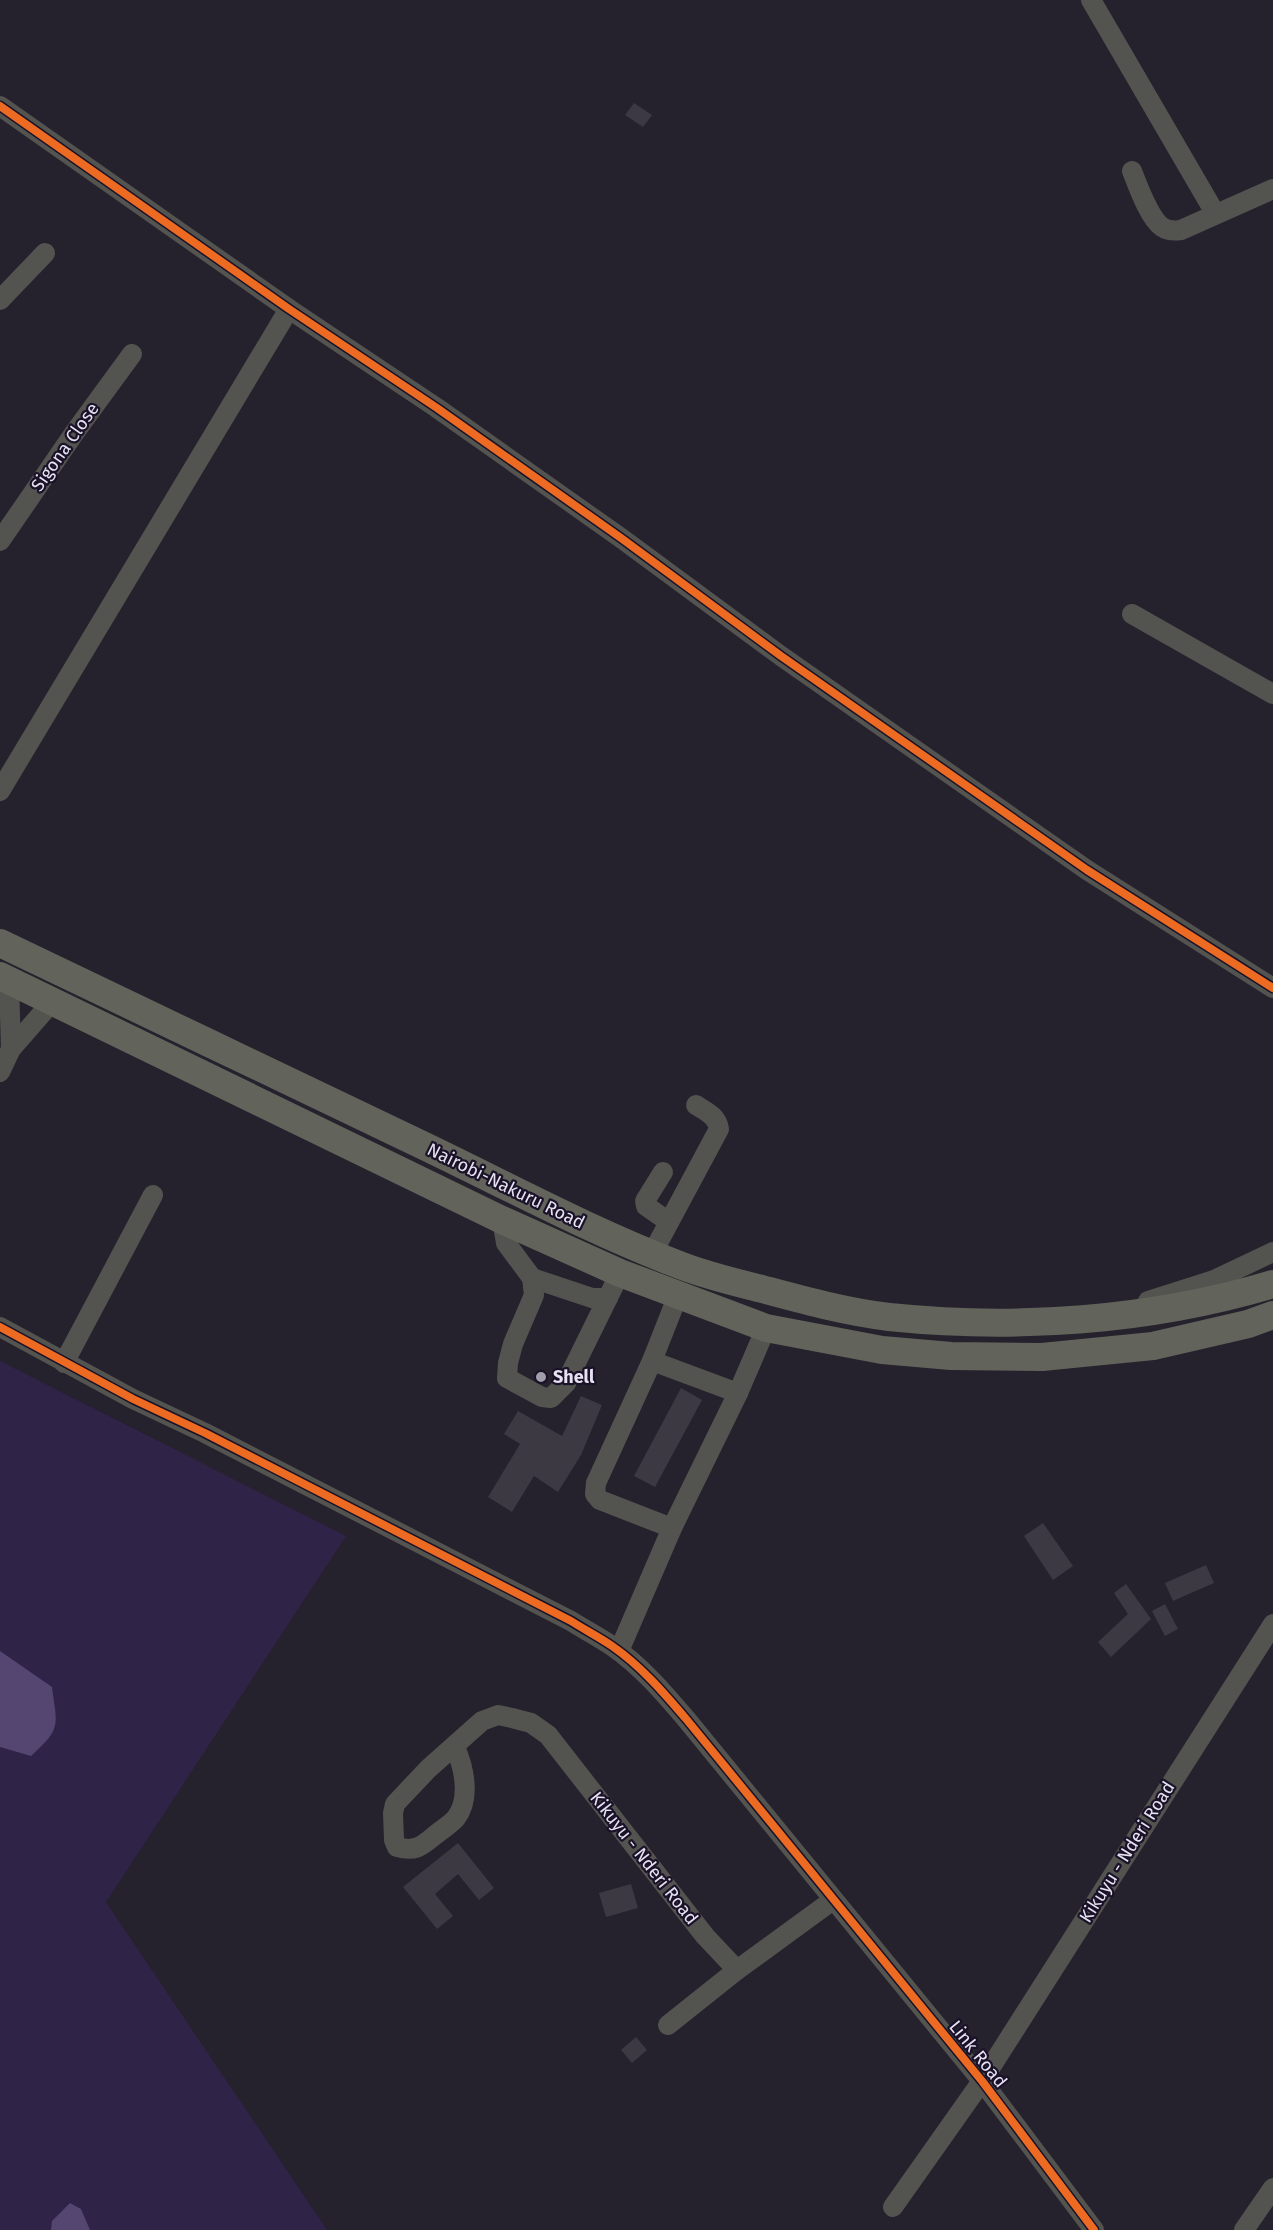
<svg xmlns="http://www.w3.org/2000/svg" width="1273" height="2230" font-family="'Fira Sans',sans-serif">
	<rect width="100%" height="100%" fill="#25212d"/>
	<polygon fill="#2f2348" points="0,1361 346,1536 106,1902 327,2230 0,2230"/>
	<g fill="#544571">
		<path d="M0 1651 52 1687C57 1726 62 1728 31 1756L0 1747Z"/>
		<polygon points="70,2203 81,2209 90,2230 51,2230 52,2221"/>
	</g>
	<g fill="#3d3943">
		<polygon points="634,103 652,115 643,127 625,115"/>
		<polygon points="681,1388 702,1400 655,1487 634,1476"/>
		<polygon points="581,1396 602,1405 581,1455 558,1492 534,1476 512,1512 488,1497 520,1444 504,1434 518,1411 562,1436"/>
		<polygon points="1043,1523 1073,1566 1053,1580 1024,1536"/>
		<polygon points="1206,1565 1214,1583 1173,1601 1165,1583"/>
		<polygon points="1126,1584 1151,1619 1111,1657 1098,1642 1128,1614 1114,1593"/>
		<polygon points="1165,1604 1178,1629 1165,1636 1152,1611"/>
		<polygon points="458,1843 494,1888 479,1900 458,1874 435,1894 453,1916 437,1929 403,1887"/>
		<polygon points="631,1884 638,1908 606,1917 599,1893"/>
		<polygon points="636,2037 647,2050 632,2063 621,2050"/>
	</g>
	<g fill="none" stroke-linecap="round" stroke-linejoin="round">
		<g stroke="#53544f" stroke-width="20">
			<polyline points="1091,0 1215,213"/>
			<polyline points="0,106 289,309 437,408 621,538 781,656 1087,870 1273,988"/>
			<path d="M1132 171C1138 186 1149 218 1162 227 1168 231 1174 231 1181 230L1273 189"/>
			<polyline points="0,300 45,253"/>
			<polyline points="0,541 75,432 132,354"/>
			<polyline points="1132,614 1273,694"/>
			<polyline points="0,791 289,309"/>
			<polyline points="9,981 11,1049"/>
			<polyline points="0,1072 11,1049 52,1002"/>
			<polyline points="663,1172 645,1201 646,1206 669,1222"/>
			<polyline points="502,1220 506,1243 532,1278 534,1295 513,1344 508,1363 507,1378 542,1397 551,1398 566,1383 620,1273"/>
			<path d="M652 1254 719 1129C717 1116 707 1112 696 1105"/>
			<polyline points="532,1278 592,1298 608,1298"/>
			<polyline points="678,1295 652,1361 738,1393 766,1328"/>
			<polyline points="1148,1301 1214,1280 1273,1252"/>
			<path d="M0 1327 133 1399 205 1433 571 1621C585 1630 599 1637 612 1646 641 1666 664 1693 687 1720L982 2081 1094 2230"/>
			<polyline points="652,1361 596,1483 595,1494 600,1500 672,1528"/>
			<polyline points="64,1363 153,1195"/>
			<polyline points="619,1651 672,1528 738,1393"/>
			<path d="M455 1747C464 1767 471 1799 456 1818 450 1825 441 1830 434 1836 421 1847 414 1852 397 1847L394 1840 393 1813 395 1804 428 1769 482 1721 498 1715 512 1718 531 1723 548 1735 705 1936 737 1970 833 1900"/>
			<polyline points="668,2025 737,1970"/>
			<polyline points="893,2207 982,2081 1273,1624"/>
			<polyline points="1244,2230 1273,2188"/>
		</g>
		<g stroke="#62635a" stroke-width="28">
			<path d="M0 943C139 1010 279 1076 418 1143 504 1184 588 1230 677 1264 704 1275 734 1282 762 1289 803 1300 846 1312 889 1317 1016 1330 1150 1321 1273 1284"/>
			<polyline points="0,976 502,1220 620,1273 766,1328 882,1350 951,1356 1042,1357 1153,1346 1248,1324 1273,1315"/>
		</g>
		<g stroke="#191228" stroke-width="11">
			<g id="cycleway">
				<polyline points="0,106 289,309 437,408 621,538 781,656 1087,870 1273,988"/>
				<path d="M0 1327 133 1399 205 1433 571 1621C585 1630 599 1637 612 1646 641 1666 664 1693 687 1720L982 2081 1094 2230"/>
			</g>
		</g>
		<use href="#cycleway" stroke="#ed6a23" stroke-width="8"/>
	</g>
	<circle fill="#a29eac" stroke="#191228" stroke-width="2" cx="541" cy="1377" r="6"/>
	<g text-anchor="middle" stroke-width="4.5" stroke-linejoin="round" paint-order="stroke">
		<g font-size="18" fill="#e6e2f1" stroke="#191228">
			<text transform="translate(65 447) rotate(-55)" y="6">Sigona Close</text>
			<text transform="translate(506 1186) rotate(26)" y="6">Nairobi-Nakuru Road</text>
			<text transform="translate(1127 1852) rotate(-58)" y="6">Kikuyu - Nderi Road</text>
			<text transform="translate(644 1858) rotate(52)" y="6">Kikuyu - Nderi Road</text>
			<text transform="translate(978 2054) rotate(51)" y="6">Link Road</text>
		</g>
		<g font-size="18" font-weight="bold" fill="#e6e2f1" stroke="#191228" text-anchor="start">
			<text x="553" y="1383">Shell</text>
		</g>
	</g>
</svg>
